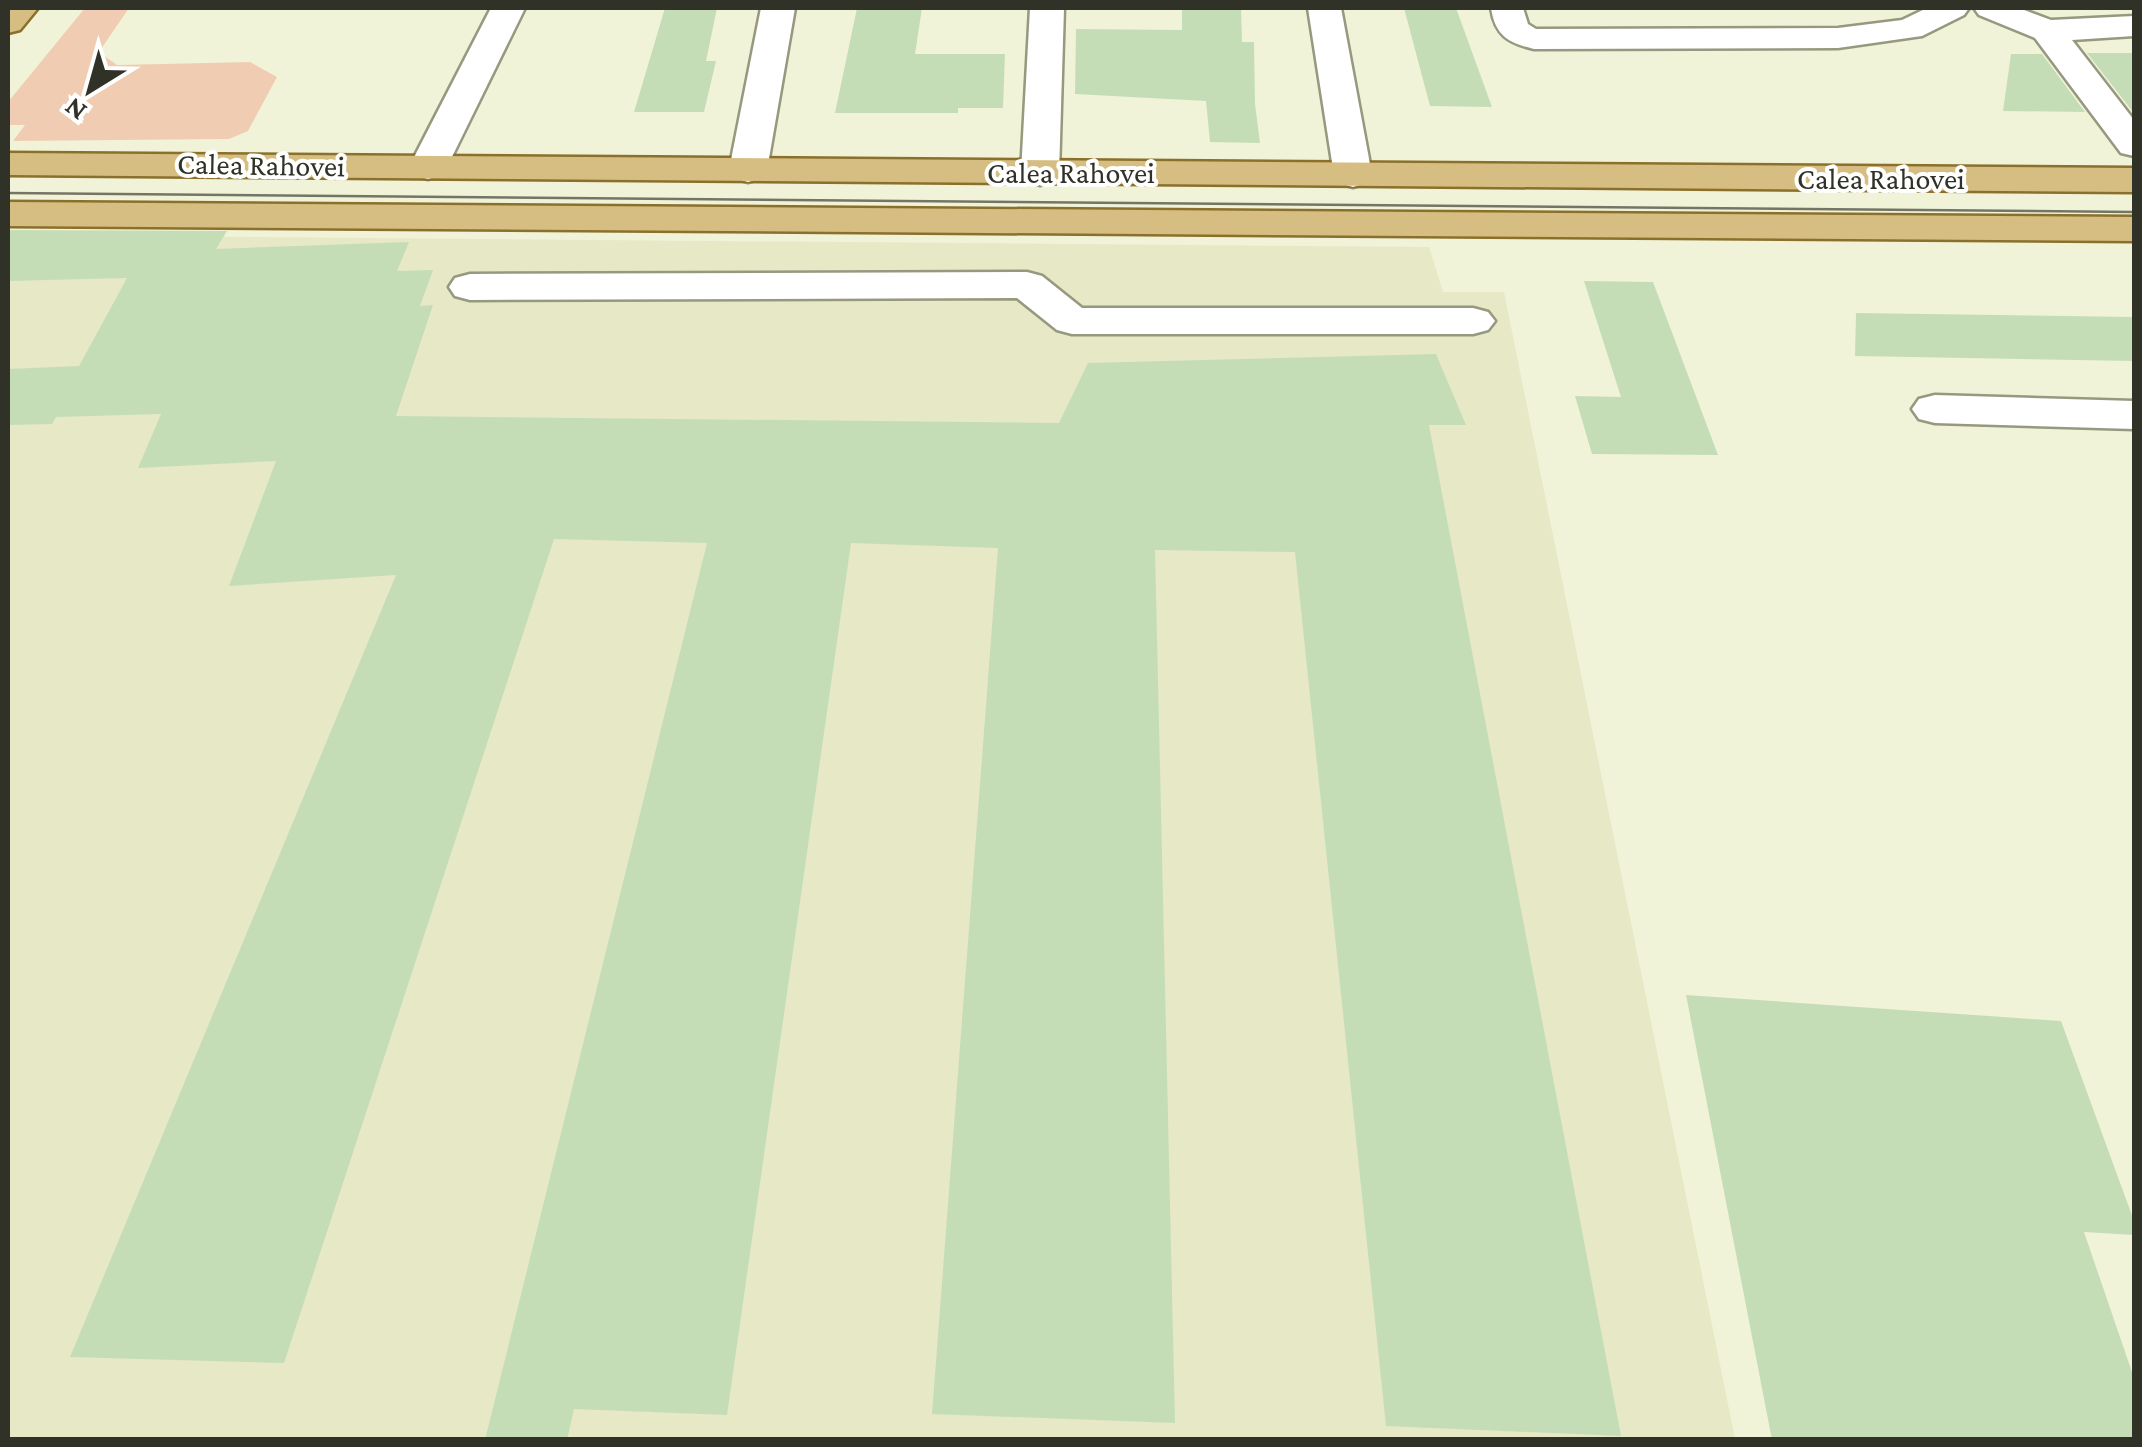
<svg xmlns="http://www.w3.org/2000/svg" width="2142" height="1447" font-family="'Crimson Pro',serif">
	<rect width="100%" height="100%" fill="#f1f3d8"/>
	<polygon fill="#e6e8c6" points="8,235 1429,247 1443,292 1504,292 1735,1439 8,1440"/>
	<polygon fill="#f0cdb2" points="85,8 129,8 99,52 117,65 250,62 277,77 248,131 229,139 13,141 25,125 8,125 8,102"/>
	<g fill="#c5ddb7">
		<polygon points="665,8 717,8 706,61 716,61 704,112 634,112"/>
		<polygon points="857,8 922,8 915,54 1005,54 1003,108 958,108 958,113 835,113"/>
		<polygon points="1182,8 1241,8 1242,42 1254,42 1255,104 1260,143 1210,142 1206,101 1075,94 1076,29 1182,30"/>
		<polygon points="1404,8 1456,8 1492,107 1430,106"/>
		<polygon points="2087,53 2134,53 2134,112 2133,112"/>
		<polygon points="2011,54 2042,54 2085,112 2003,111"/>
		<polygon points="8,230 227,231 216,249 409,242 397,271 433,270 420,306 433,305 396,416 1059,423 1088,363 1436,354 1466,425 1429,425 1621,1436 1386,1426 1295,552 1155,550 1175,1423 932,1414 998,548 851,543 727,1415 574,1409 567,1440 485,1440 707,543 554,539 284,1363 70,1357 396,575 229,586 276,461 138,468 161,414 56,417 52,424 8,425 8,369 79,366 127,278 8,281"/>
		<polygon points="1584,281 1653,282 1718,455 1592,454 1575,396 1621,397"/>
		<polygon points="1856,313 2134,317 2134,361 1855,356"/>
		<polygon points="1686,995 2061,1021 2134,1221 2134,1235 2084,1232 2134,1378 2134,1440 1772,1440"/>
	</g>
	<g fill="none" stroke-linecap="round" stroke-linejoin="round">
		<g stroke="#96987f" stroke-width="5">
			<g id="minor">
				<polygon points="491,8 525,8 447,167 442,175 428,179 414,175 409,167"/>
				<polygon points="761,8 795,8 767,170 762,178 748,182 734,178 729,170"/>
				<polygon points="1030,8 1064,8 1059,173 1054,181 1040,185 1026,181 1021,173"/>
				<polygon points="1308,8 1341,8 1372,175 1367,183 1353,187 1339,183 1334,175"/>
				<path d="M1491 8H1523L1528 24 1536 29 1838 28 1902 20 1927 8H1969L1964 15 1922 36 1838 48 1534 49C1508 43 1495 35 1491 8Z"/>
				<polygon points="1974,8 2019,8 2051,20 2134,16 2134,36 2072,40 2134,120 2134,156 2121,153 2035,38 1979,15"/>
				<polygon points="1027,272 1042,276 1082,308 1473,308 1488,312 1495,321 1488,330 1473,334 1072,334 1057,330 1017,298 470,300 455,296 449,287 455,278 470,274"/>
				<polygon points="1935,395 2134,401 2134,429 1935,423 1919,419 1912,409 1919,399"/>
			</g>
		</g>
		<g stroke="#8a702c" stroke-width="5">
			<g id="major">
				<polygon points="8,8 38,8 20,30 8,33"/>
				<polygon points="8,153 2134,168 2134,192 8,175"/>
				<polygon points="8,202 2134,217 2134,241 8,226"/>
			</g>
		</g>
		<use href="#minor" fill="#fff" fill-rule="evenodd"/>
		<use href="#major" fill="#d6be82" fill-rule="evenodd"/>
		<polyline stroke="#747565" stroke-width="2.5" points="8,193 2134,212"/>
	</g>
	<g text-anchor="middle" stroke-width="8" stroke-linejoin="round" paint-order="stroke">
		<g font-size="30" fill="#303127" stroke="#fff">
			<text transform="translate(261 165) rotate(1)" y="10">Calea Rahovei</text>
			<text x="1071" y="183">Calea Rahovei</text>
			<text x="1881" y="189">Calea Rahovei</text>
		</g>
	</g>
	<rect width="2142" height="1447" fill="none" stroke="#303127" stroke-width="20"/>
	<g transform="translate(90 90) rotate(217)" stroke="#ffffff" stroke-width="8" paint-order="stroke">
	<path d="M0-8L18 38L0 25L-18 38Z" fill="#303127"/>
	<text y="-15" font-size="28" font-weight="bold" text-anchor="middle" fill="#303127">N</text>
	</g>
</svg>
